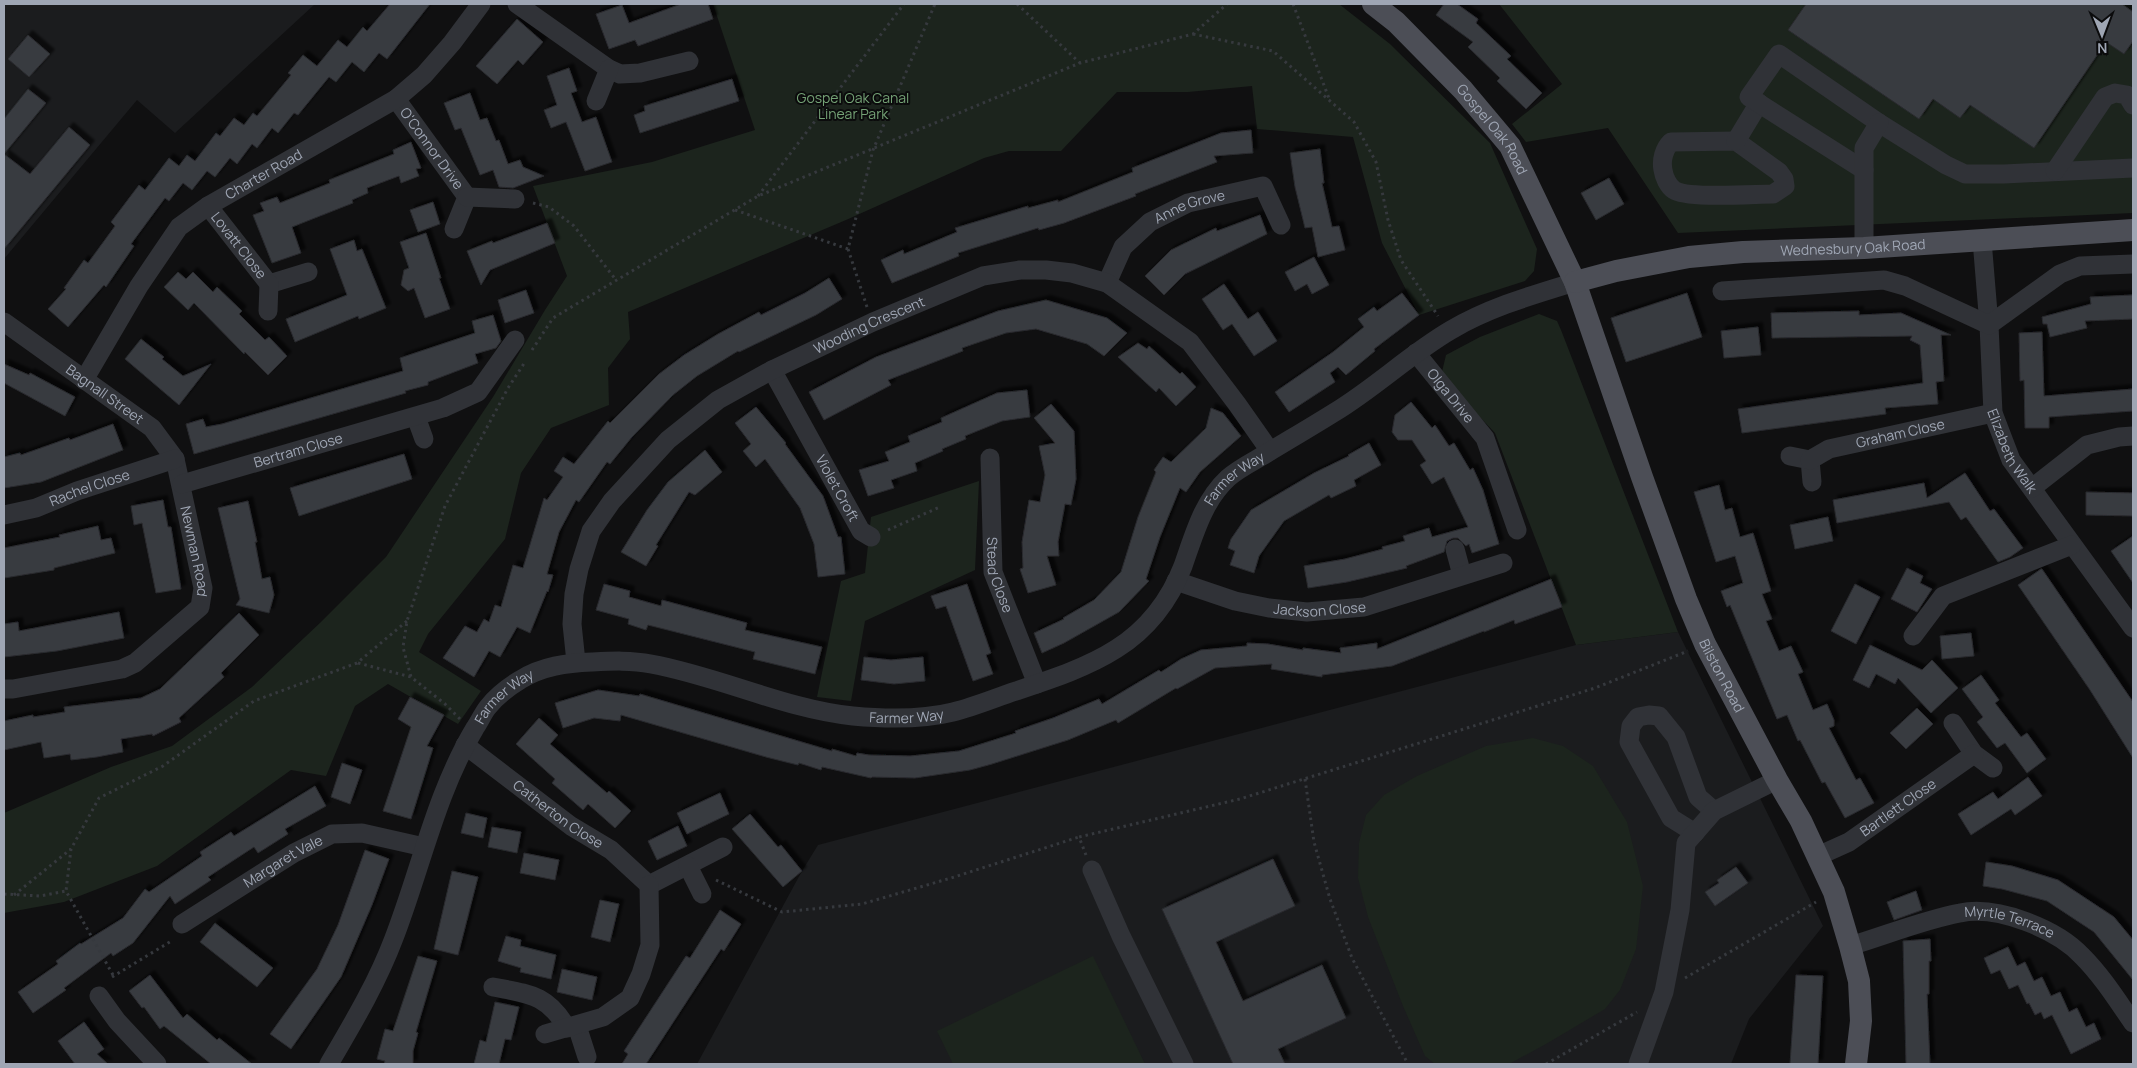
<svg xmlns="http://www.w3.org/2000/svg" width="2137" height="1068" font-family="Manrope,sans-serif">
	<defs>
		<filter id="shadow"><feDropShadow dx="4.5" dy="-4.5" stdDeviation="1" flood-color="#0009"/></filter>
	</defs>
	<rect width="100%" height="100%" fill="#101011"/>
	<g fill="#1b1c1e">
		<polygon points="4,4 315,4 175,133 137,100 4,259"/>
		<polygon points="1678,632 1823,926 1749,1019 1731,1064 697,1064 802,871 818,845 1576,645"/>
	</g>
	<g fill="#1c241d">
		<polygon points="713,4 1339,4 1390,44 1490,143 1537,249 1534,271 1525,281 1419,315 1382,243 1353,137 1257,129 1252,86 1188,92 1117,92 1061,151 1009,151 984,158 846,220 628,312 630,339 608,368 609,405 551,428 521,473 505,539 428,634 419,652 481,691 458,724 388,684 355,706 326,776 291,770 157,866 64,902 4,913 4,813 111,767 172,746 252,687 321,622 386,557 493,397 545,310 567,276 533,186 652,162 755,130"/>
		<polygon points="1499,4 2133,4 2133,213 1678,233 1608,128 1526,142 1512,124 1562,84"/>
		<polygon points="1539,314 1557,321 1561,330 1678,632 1576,645 1495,433 1441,376 1446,355 1480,337"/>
		<polygon points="979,481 975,570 865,621 851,701 817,697 841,581 865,573 871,517"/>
		<polygon points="1533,738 1563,746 1593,766 1627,822 1643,886 1636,949 1620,990 1605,1009 1546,1044 1509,1064 1435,1064 1425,1056 1403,1006 1368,917 1358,878 1359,843 1366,815 1384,795 1417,776 1486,746"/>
		<polygon points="1093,956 1145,1064 953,1064 937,1031"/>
	</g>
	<g fill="#393b40" stroke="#292a2e" filter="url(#shadow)">
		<polygon points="390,4 430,4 387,59 379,53 364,72 352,62 336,82 329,77 298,115 294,113 278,133 272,128 257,148 252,144 237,164 230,158 215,177 207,171 192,190 183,183 169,201 165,198 131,244 134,246 106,287 104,285 68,327 48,309 66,289 64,288 84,260 88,263 115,226 111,222 139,185 145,190 169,158 179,166 187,155 195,161 216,133 220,136 234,118 244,125 253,113 257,116 291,75 288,73 303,55 317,66 338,40 347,47 363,27 367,31"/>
		<polygon points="681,4 708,4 713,19 638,46 635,40 609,49 596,14 622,5 629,23"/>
		<polygon points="1444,4 1457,4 1478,19 1476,23 1511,56 1507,59 1542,93 1526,109 1497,81 1500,78 1468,47 1473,42 1436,15"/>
		<polygon points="1806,4 2122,4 2133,12 2133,41 2124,54 2106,42 2034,148 1970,105 1960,118 1933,99 1919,119 1788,30"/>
		<polygon points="517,19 543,42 523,65 518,60 497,84 476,66"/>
		<polygon points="28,35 50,54 29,77 8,59"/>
		<polygon points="569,68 577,91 571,93 582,122 596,117 612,162 585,171 566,122 551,128 544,110 557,105 547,76"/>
		<polygon points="732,79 739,101 640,133 634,115 645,111 644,106"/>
		<polygon points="28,89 46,103 4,154 30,174 69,127 90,145 4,249 4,119"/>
		<polygon points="470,93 480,120 487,118 496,141 499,140 508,164 520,160 523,167 544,176 513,188 499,187 493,170 480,175 461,128 455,130 444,103"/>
		<polygon points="1251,130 1253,153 1214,156 1217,162 1135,194 1136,196 1064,223 1039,230 1038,228 958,253 959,256 892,283 881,260 903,250 904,254 957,232 955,228 1028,206 1028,208 1058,200 1058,202 1133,172 1132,168 1221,133"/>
		<polygon points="411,142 421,168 416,169 419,176 401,183 399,176 367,188 368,193 352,200 353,203 292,227 301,253 272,263 253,215 264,211 260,203 277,197 280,203 330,183 329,180 394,154 393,150"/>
		<polygon points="1320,149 1324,183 1322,183 1332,227 1339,226 1345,250 1318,257 1312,227 1305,228 1295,187 1290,153"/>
		<polygon points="1609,178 1624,204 1596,220 1581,193"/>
		<polygon points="433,202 440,224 418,232 410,210"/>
		<polygon points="1260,215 1267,234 1185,274 1164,295 1145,276 1171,250 1216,228 1217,231"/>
		<polygon points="547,223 555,243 490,270 481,285 467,251 492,241 493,243"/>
		<polygon points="426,233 441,278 439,278 450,309 425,318 414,288 408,291 401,285 404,270 409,268 400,242"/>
		<polygon points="354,240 357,251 362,249 386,308 359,319 358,316 295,342 286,319 347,295 330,249"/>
		<polygon points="1314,257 1329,285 1312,294 1307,284 1295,291 1285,272"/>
		<polygon points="178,272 186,279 193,272 213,292 217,287 242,311 239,314 265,340 269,337 287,356 268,375 245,352 244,354 194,303 188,310 164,287"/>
		<polygon points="829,278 842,299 816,315 739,352 738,351 697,376 673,395 632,437 610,464 607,462 579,502 576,500 559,532 547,574 553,575 548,592 547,591 530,633 517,627 500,657 489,651 474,677 443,658 465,626 477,632 484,619 489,622 495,605 501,607 513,565 523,568 544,498 547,500 563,477 554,471 563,457 574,464 608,421 610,423 659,374 684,355 718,334 759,312 761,315 805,293"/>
		<polygon points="1224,284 1248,319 1258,312 1277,341 1254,356 1232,324 1223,330 1202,299"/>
		<polygon points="526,290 534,313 505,323 498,300"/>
		<polygon points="1402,293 1419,315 1374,349 1375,351 1346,375 1338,367 1330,373 1335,382 1289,412 1275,392 1333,352 1364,327 1358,319 1374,307 1377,311"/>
		<polygon points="1687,293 1702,337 1626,362 1611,318"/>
		<polygon points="2133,295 2133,319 2085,321 2087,328 2050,337 2047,324 2043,324 2042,317 2091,304 2090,297"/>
		<polygon points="1046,300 1107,318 1127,333 1104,356 1087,344 1036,329 1006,333 962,348 963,351 888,380 891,385 824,420 809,392 876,357 998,311"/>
		<polygon points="1859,311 1859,315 1901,313 1951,335 1941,335 1944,381 1936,382 1938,404 1885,408 1886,414 1742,433 1738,409 1923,383 1920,345 1910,340 1912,336 1772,338 1771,313"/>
		<polygon points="493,315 501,341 496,348 475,354 478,363 428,382 428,385 405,391 406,393 194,454 186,424 203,419 206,427 222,424 403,371 400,358 475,333 472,321"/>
		<polygon points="1758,327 1761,355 1724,358 1721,331"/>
		<polygon points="2042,332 2044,396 2133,389 2133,411 2049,417 2049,428 2025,428 2024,380 2020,381 2019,333"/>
		<polygon points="141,339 164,357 162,359 183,376 211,364 179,405 125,359"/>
		<polygon points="1138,343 1147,349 1149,346 1180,374 1182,372 1196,387 1176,406 1159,388 1156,392 1118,357"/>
		<polygon points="4,364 29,375 30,373 75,397 65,416 4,383"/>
		<polygon points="1027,390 1030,417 1002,421 965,436 966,439 942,449 943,451 915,463 917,471 891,480 894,488 868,496 859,470 889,461 885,452 910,442 908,436 942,422 941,418 997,393"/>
		<polygon points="1411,402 1432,428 1435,425 1449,446 1454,443 1470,470 1473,468 1483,490 1499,544 1472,553 1469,544 1466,546 1458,538 1453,538 1447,541 1444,552 1406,566 1407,568 1347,582 1308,588 1304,566 1345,559 1383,549 1382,547 1405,541 1403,536 1429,528 1432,537 1468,527 1444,477 1432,484 1420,465 1426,461 1412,440 1398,440 1392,432 1395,415"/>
		<polygon points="1051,404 1074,431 1076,479 1071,505 1065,504 1058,542 1059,556 1047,556 1056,585 1028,593 1020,569 1023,568 1022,542 1029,500 1040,502 1045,475 1039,446 1055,443 1034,418"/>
		<polygon points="756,407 786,443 785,444 823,496 838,537 841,537 845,574 818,577 814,544 800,508 765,459 756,467 743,451 751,444 735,423"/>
		<polygon points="1211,408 1223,413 1241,436 1200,472 1186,492 1180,488 1160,537 1146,579 1149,581 1119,612 1064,643 1042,653 1034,633 1064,619 1063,618 1094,600 1121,572 1138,517 1156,472 1154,470 1163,457 1171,462 1206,428"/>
		<polygon points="113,424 123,450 41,482 4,488 4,457 20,453 21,455 69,438 70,440"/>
		<polygon points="1369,443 1381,465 1354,480 1356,486 1331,498 1329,495 1284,521 1259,556 1254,573 1230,565 1235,551 1228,548 1231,539 1251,510 1314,473 1349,456 1348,455"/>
		<polygon points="705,450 722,472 695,495 689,492 656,545 658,546 646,566 621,552 647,510 668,482"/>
		<polygon points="404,454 412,479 299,516 290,488"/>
		<polygon points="1965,473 1990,511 1994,509 2023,548 2010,557 1998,562 1966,517 1961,520 1949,502 1837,523 1833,500 1924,483 1927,498"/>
		<polygon points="1719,485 1725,510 1732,508 1740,537 1753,533 1771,591 1762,594 1772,619 1766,621 1779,651 1791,646 1803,672 1798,674 1813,710 1827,704 1834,720 1834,726 1829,728 1856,780 1860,778 1874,803 1845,818 1825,782 1822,783 1800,740 1798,741 1787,715 1777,719 1730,605 1727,607 1721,591 1743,583 1735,556 1716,562 1694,492"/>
		<polygon points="2086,492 2133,493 2133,516 2086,515"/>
		<polygon points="163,500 168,527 171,527 181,589 156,593 142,523 134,525 131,506"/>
		<polygon points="248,501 257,542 255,542 262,579 270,577 274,595 269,613 236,605 240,599 218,508"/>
		<polygon points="1828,517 1833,541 1795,549 1790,525"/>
		<polygon points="98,526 101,540 111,538 115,553 54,568 54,570 4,578 4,548 60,537 59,535"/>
		<polygon points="2133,536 2133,583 2111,551"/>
		<polygon points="1907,568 1923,576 1920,583 1932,589 1917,612 1891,599"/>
		<polygon points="2041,569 2042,569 2133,702 2133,758 2090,690 2018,585"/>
		<polygon points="1551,579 1562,607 1515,624 1514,620 1484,632 1484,631 1392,666 1322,675 1322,677 1271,669 1272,664 1215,668 1177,689 1176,688 1118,723 1116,720 1068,740 992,764 970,770 915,778 872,777 871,778 822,767 821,770 799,763 798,765 766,757 621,715 620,721 594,718 563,728 555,703 598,690 639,696 640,694 832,751 832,749 856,756 857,753 869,755 910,756 959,751 1016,733 1015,731 1053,718 1099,699 1102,704 1159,670 1161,672 1181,659 1201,650 1247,646 1247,643 1268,644 1303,650 1303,648 1341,653 1340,648 1377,643 1377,649"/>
		<polygon points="604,584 630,591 629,597 661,606 662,600 747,623 745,630 822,647 815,674 753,659 755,652 648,625 646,630 628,624 629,619 596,610"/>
		<polygon points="967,584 991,653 986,655 993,674 973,681 946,606 936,609 931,596"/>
		<polygon points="1855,584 1880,597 1856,644 1831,631"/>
		<polygon points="119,612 124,638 57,651 4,657 4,624 18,622 19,631"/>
		<polygon points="239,613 259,635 221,673 224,677 179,718 181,722 153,736 152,734 121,739 123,752 97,757 71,760 70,754 44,758 41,742 4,750 4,721 33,715 33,717 65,712 64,707 141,698 160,689"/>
		<polygon points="1971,633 1974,656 1942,659 1940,636"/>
		<polygon points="1870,645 1922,670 1932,660 1958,688 1931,713 1898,678 1895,684 1876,674 1869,688 1853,680"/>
		<polygon points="864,657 891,660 923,657 925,681 894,684 861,680"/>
		<polygon points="1981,675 1999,700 1995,703 2021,737 2027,733 2046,759 2027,773 2005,743 1997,748 1977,722 1983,717 1962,689"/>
		<polygon points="410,697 444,715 427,746 433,748 411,819 383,811 411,727 398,719"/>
		<polygon points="1917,708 1933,724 1906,749 1890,733"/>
		<polygon points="539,718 558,735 550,744 607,793 609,791 631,811 615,828 588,804 583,810 552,783 555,779 516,744"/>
		<polygon points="342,763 362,770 350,804 331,797"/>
		<polygon points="2028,777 2042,796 2015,815 2011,809 1971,835 1958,814 1993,792 1998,799"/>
		<polygon points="315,786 326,806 285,829 288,834 258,853 254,847 208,877 211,880 175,904 170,896 133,943 113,956 111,953 64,988 66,990 33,1013 18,992 58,964 56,961 80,943 81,944 123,918 145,889 149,892 202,856 200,852 231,832 234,836"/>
		<polygon points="720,793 729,814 687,834 677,813"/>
		<polygon points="466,813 487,818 483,838 461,833"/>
		<polygon points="750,814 778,847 781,845 802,871 783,887 732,829"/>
		<polygon points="678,826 687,846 657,860 648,841"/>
		<polygon points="492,827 521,832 517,853 488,847"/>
		<polygon points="365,850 389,859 372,905 341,977 291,1049 270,1034 317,969 338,925"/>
		<polygon points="524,853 559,860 555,880 520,873"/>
		<polygon points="1273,859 1295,906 1216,942 1243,1001 1322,965 1346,1018 1278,1049 1285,1064 1233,1064 1162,909"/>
		<polygon points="1986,862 2012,866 2058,880 2114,917 2133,940 2133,980 2094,932 2047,901 2002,889 1983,886"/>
		<polygon points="1736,867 1748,883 1715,906 1705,892 1719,883 1717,880"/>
		<polygon points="452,871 478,877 458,955 434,949"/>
		<polygon points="1916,891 1922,910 1894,920 1887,902"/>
		<polygon points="600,900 619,904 610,942 591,937"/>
		<polygon points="720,910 741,924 724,951 721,949 646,1064 622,1064 628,1054 624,1051 686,956 690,958"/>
		<polygon points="215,923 273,968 257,987 200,942"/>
		<polygon points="506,936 521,940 520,946 556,955 551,979 520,972 521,968 498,961"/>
		<polygon points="1930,939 1931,961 1929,961 1929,994 1927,994 1930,1064 1906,1064 1903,941"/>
		<polygon points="2008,947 2017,966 2025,962 2034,981 2042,977 2051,996 2060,992 2069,1012 2077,1008 2086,1027 2094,1023 2101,1039 2071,1054 2052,1015 2044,1019 2041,1012 2035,1015 2029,1003 2027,1004 2018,985 2009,989 2000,970 1991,974 1984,958"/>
		<polygon points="418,956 437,961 416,1032 418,1033 413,1051 413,1064 384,1064 385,1061 377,1059 385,1029 393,1031"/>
		<polygon points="562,969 597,977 592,1000 557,992"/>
		<polygon points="150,975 183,1018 187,1014 217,1040 219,1038 252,1064 211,1064 164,1026 160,1029 144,1007 142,1008 129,991"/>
		<polygon points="1796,975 1823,976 1818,1064 1790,1064"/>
		<polygon points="495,1002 519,1007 511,1040 505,1039 499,1064 474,1064 480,1040 486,1042"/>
		<polygon points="84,1022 104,1049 97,1054 108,1064 75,1064 58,1041"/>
	</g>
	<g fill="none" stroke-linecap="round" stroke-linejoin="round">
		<g stroke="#36393e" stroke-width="3" stroke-dasharray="2.5 4" stroke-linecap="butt">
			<polyline points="1017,4 1080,63"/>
			<polyline points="1293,4 1330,101"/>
			<polyline points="1193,34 1273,51 1354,122 1376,162 1388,220 1401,260 1438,316"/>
			<polyline points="758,196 904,4"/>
			<polyline points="533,203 549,207 574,226 616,280"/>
			<polyline points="735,210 848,249"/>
			<polyline points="867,307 848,249 873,150 935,4"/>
			<polyline points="532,350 553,318 758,196 1080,63 1193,34 1227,4"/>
			<polyline points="888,530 940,507"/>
			<polyline points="358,663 411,677"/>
			<polyline points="460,719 445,704 411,677 403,647 407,621 445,506 508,388 525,362"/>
			<polyline points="1305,779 1314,842 1330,899 1352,958 1408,1064"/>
			<polyline points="1086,855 1079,837 1240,799 1595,688 1688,651"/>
			<polyline points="716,880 782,912 862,904 951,878 1079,837"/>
			<polyline points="4,894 40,896 66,891"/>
			<polyline points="14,895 71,849"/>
			<polyline points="113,975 66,891 71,849 99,798 163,766 254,701 357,663 407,621"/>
			<polyline points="112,977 173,940"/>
			<polyline points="1685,978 1816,902"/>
			<polyline points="1546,1064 1637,1012"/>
		</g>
		<g stroke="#303237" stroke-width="19">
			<polyline points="517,4 609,69 620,74 640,73 689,61"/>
			<path id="s1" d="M396 99 467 197 454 229"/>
			<polyline points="596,101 609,69"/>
			<path d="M1736 141 1779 172 1784 179 1785 186 1773 194C1754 194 1687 199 1674 190 1668 186 1664 177 1663 170 1661 160 1664 149 1671 142Z"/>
			<polyline points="1736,141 1759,103"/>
			<polyline points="1864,170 1749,97 1779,54 1879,123 1946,165 1965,174 2004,174 2133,168"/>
			<polyline points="2055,171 2105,97 2115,93 2127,95 2133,105"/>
			<polyline points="467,197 515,199"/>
			<path id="s2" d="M208 206 269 284 308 272"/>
			<path id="s3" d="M1982 240 1989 325 1993 413 2011 460 2133 628"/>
			<polyline points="1864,248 1864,148 1879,123"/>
			<path id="s4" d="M1107 283 1123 247 1150 222 1188 203 1263 186 1281 225"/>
			<polyline points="1722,291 1884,280 1905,286 1989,325 2060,274 2080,266 2133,264"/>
			<polyline points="268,311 269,284"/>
			<path id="s5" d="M4 322 152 428 175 459 203 588 200 607 135 663 122 669 13 689H4"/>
			<path id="s6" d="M1416 353 1485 438 1517 530"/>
			<path id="s7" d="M772 370 861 531 871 537"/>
			<path id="s8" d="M84 380 139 286 179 227 208 206 396 99 424 75 452 43 481 4"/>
			<polyline points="416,417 424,439"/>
			<polyline points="1790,456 1810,460 1812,482"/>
			<path id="s9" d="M990 458 993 572 1037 684"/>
			<path id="s10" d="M1810 460 1829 449 1993 413"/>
			<path id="s11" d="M182 484 443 408 478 392 515 340"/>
			<polyline points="2032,488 2087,445 2119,437 2133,436"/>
			<path id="s12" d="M4 515 36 508 77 491 175 459"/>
			<polyline points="1455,549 1462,575"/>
			<path id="s13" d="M1176 581 1235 601 1269 608 1307 612 1364 607 1503 563"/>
			<polyline points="1913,636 1943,596 2072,545"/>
			<path id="s14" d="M576 662 572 624 574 594 579 569 591 531 612 501 668 440 718 400 772 370 873 322 983 276 1020 270H1046L1072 273 1107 283 1190 342 1237 404 1270 451"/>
			<polyline points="1953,723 1974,754 1993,768"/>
			<path id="s15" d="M465 745 571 826 611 850 649 885 723 847"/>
			<polyline points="1695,833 1671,818 1629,742 1631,726 1638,717 1649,715 1659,716 1676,737 1698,797 1714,811"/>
			<path id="s16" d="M1818 856 1849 842 1974 754"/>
			<polyline points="688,866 702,894"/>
			<polyline points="1092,870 1121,936 1184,1064"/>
			<path id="s17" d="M182 924 294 853 332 834 362 833 424 847"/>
			<path id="s18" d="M1850 946C1887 935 1923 920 1960 913 1997 905 2057 929 2082 956 2102 976 2117 1000 2133 1023"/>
			<path d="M493 987C529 994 547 994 567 1028"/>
			<polyline points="99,996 117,1021 157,1064"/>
			<polyline points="577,1026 587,1057"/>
			<polyline points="545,1034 603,1017 630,998 641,974 650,945 649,885"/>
			<path id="s19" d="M329 1064C353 1023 377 983 394 938 421 868 436 793 475 728 480 721 483 713 488 707 496 697 510 686 520 680 542 666 567 663 592 662 612 661 631 660 651 664 718 676 785 709 853 716 886 719 921 720 953 712 974 707 995 698 1016 691 1091 666 1152 646 1183 566 1194 535 1203 501 1228 478 1238 469 1252 462 1264 455 1287 441 1311 427 1335 412 1376 387 1410 354 1451 330 1490 307 1533 295 1575 282"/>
			<polyline points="1638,1064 1664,992 1680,910 1686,843 1714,811 1777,780"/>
		</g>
		<g stroke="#4c4e56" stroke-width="22">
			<path id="s20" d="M1373 4 1396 22 1463 90 1510 146 1575 282 1642 477 1686 599 1705 644 1777 780 1801 821 1834 892 1850 946 1859 981 1861 1021 1856 1064"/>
			<path id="s21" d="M1575 282 1616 271 1689 257 1743 252 1864 248 2133 230"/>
		</g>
	</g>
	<g text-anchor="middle" stroke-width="4" stroke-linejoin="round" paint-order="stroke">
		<g font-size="14" fill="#74a175" stroke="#0b0b0c">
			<text x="853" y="103">Gospel Oak Canal<tspan x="853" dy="16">Linear Park</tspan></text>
		</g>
		<g font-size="14" fill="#9fa6b4" stroke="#0b0b0c">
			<text dy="5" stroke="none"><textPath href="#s20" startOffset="174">Gospel Oak Road</textPath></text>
			<text dy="5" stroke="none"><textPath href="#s1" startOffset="61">O'Connor Drive</textPath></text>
			<text dy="5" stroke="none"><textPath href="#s8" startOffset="280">Charter Road</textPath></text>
			<text dy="5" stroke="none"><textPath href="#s4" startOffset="119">Anne Grove</textPath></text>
			<text dy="5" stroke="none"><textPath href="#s2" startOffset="50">Lovatt Close</textPath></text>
			<text dy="5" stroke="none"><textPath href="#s21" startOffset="281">Wednesbury Oak Road</textPath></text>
			<text dy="5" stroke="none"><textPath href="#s14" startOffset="486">Wooding Crescent</textPath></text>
			<text dy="5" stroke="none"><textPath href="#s5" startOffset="124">Bagnall Street</textPath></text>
			<text dy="5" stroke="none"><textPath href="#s6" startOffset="55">Olga Drive</textPath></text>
			<text dy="5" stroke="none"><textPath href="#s10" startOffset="95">Graham Close</textPath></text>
			<text dy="5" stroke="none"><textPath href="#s3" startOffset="216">Elizabeth Walk</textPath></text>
			<text dy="5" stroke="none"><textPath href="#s11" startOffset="121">Bertram Close</textPath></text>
			<text dy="5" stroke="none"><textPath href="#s19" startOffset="1266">Farmer Way</textPath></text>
			<text dy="5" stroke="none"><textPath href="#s12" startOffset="90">Rachel Close</textPath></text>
			<text dy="5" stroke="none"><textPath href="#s7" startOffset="135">Violet Croft</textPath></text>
			<text dy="5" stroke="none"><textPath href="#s5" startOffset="315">Newman Road</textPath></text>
			<text dy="5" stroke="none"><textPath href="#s9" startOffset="118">Stead Close</textPath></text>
			<text dy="5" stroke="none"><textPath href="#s13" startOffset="148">Jackson Close</textPath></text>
			<text dy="5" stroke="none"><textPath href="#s20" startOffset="769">Bilston Road</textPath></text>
			<text dy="5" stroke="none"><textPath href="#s19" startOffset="411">Farmer Way</textPath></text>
			<text dy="5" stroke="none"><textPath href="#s19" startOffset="831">Farmer Way</textPath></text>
			<text dy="5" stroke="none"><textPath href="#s16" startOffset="94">Bartlett Close</textPath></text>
			<text dy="5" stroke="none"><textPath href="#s15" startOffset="116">Catherton Close</textPath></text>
			<text dy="5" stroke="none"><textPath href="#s17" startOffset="119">Margaret Vale</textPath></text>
			<text dy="5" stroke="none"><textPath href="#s18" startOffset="166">Myrtle Terrace</textPath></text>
		</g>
	</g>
	<rect width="2137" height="1068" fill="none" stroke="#9fa6b4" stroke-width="10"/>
	<g transform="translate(2102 35) rotate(179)" stroke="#0b0b0c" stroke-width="4" paint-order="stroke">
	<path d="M0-4L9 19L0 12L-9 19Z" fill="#9fa6b4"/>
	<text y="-8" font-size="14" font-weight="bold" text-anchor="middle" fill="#9fa6b4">N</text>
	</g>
</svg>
